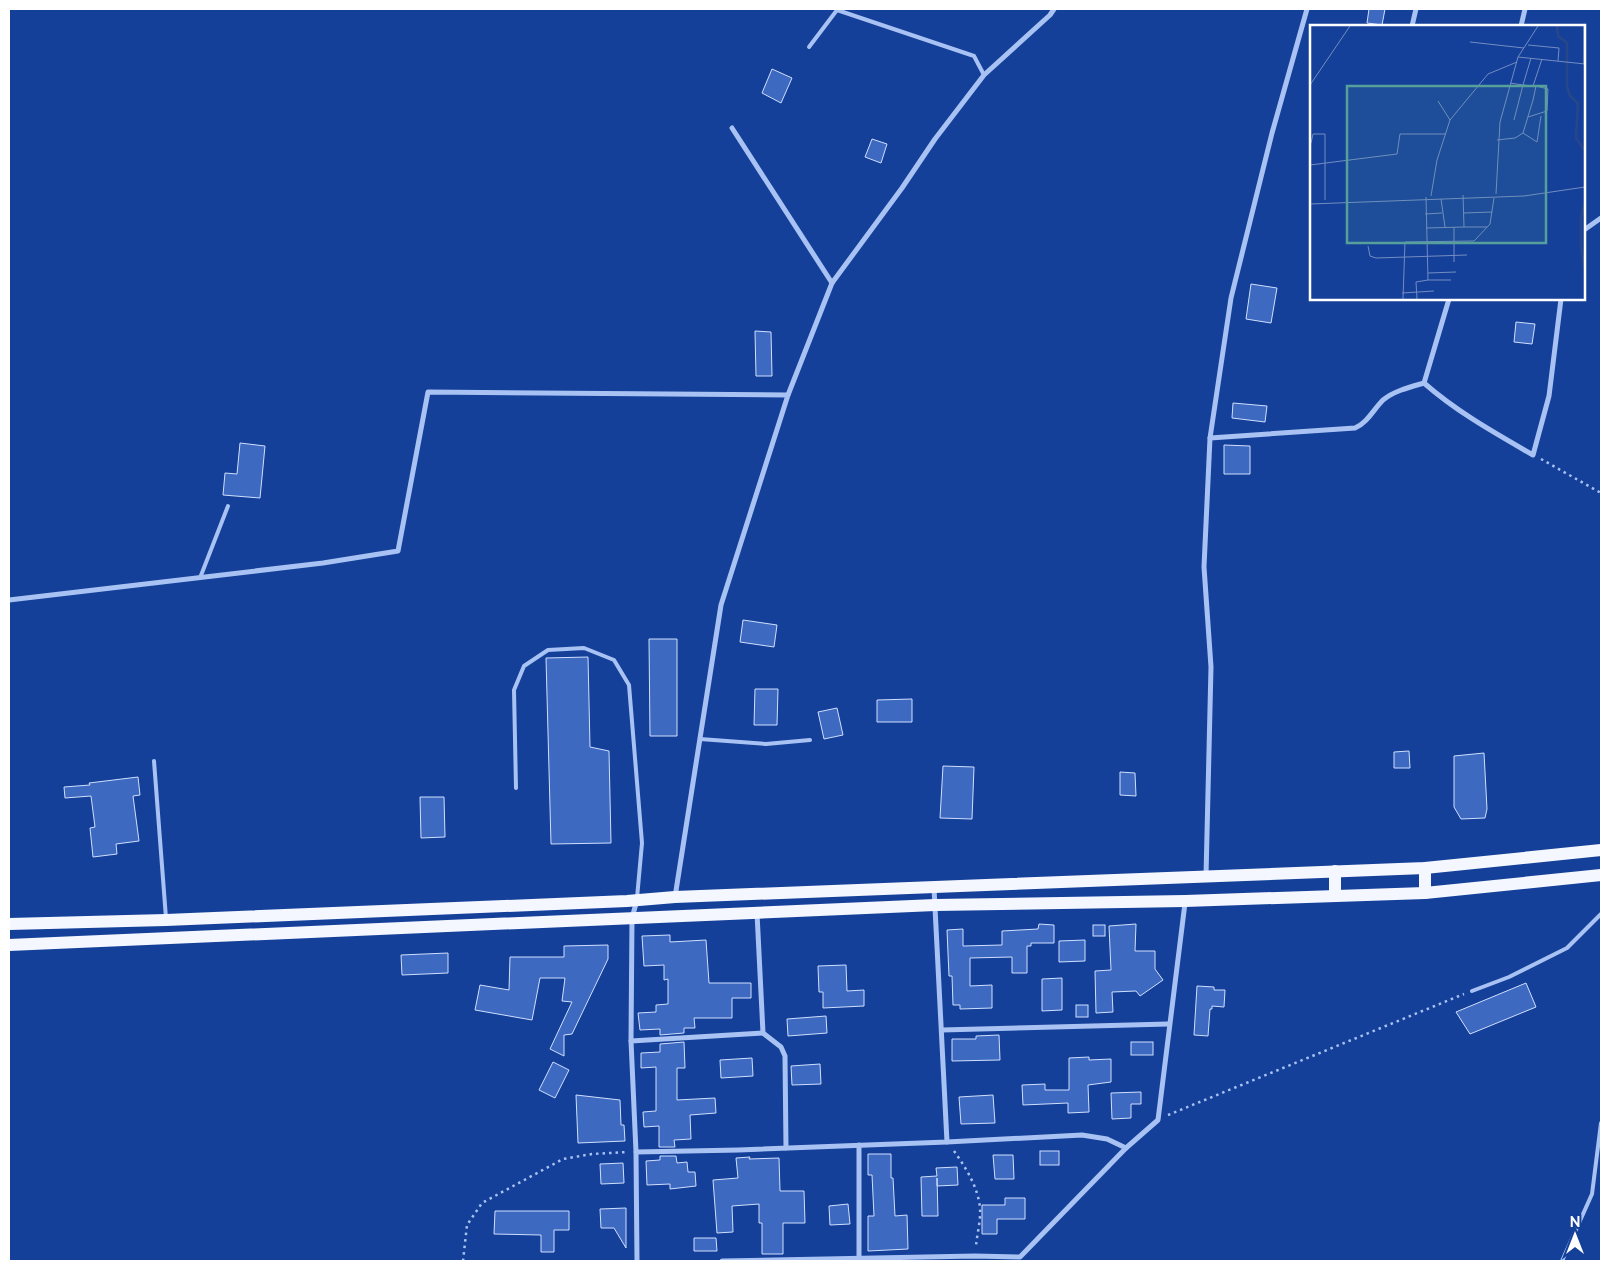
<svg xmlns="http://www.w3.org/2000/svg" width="1610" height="1270" font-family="Raleway,sans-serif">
	<rect width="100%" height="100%" fill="#154099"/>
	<g fill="#3d69c1" stroke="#d0dffd">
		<polygon points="1369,9 1385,9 1382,25 1367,23"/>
		<polygon points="772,69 792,78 781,103 762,93"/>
		<polygon points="872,139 887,144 881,163 865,157"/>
		<polygon points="1251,284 1277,288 1271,323 1246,319"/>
		<polygon points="1516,322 1535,324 1532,344 1514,342"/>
		<polygon points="755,331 771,332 772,376 756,376"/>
		<polygon points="1233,403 1267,406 1265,422 1232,418"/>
		<polygon points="240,443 265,446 260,498 223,495 225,473 237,474"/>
		<polygon points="1224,445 1250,446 1250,474 1224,474"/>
		<polygon points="743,620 777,625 774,647 740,642"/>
		<polygon points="649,639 677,639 677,736 650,736"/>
		<polygon points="588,657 590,747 609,751 611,843 551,844 546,658"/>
		<polygon points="755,689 778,689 777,725 754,725"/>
		<polygon points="912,699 912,722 877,722 877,700"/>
		<polygon points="837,708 843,735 824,739 818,712"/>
		<polygon points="1409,751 1410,768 1394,768 1394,752"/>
		<polygon points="1484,753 1487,809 1485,818 1461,819 1454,807 1454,756"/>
		<polygon points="943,766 974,767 972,819 940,818"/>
		<polygon points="1120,772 1135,773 1136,796 1120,795"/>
		<polygon points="138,777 140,795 133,796 139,841 116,844 117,854 93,857 90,828 95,827 91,796 65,798 64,787 90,785 89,783"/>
		<polygon points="420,797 444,797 445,837 421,838"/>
		<polygon points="1039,924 1054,925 1054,943 1031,943 1031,946 1027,946 1027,973 1012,973 1012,957 970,958 970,986 992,985 992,1008 960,1009 960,1005 953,1005 952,976 949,976 947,930 963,929 963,946 1002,945 1002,931 1038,929"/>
		<polygon points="1136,924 1135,951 1155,951 1155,969 1163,980 1140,996 1136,991 1112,992 1113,1012 1096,1013 1095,971 1111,970 1109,926"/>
		<rect x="1093" y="925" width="12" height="11"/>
		<polygon points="670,935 670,942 706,940 709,983 751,983 751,998 732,998 732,1018 694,1018 695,1028 684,1028 684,1033 660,1035 660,1029 640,1030 638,1013 656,1012 656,1005 668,1004 668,979 664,980 664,965 644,966 642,936"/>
		<polygon points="1085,940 1085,961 1059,962 1059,941"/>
		<polygon points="608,945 608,959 572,1034 564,1035 564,1056 550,1049 572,1002 562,1001 565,978 540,978 532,1020 475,1010 480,985 509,990 510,957 564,957 564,946"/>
		<polygon points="448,953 448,973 402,975 401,955"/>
		<polygon points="846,965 847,991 864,990 864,1006 823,1008 823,992 819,992 818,966"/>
		<polygon points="1062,978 1062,1010 1042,1011 1042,979"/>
		<polygon points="1526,983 1536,1007 1470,1034 1456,1012"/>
		<polygon points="1197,986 1214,987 1214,990 1225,990 1224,1007 1212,1006 1212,1009 1210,1009 1208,1036 1194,1035"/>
		<rect x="1076" y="1005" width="12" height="12"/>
		<polygon points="826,1016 827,1033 788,1036 787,1019"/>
		<polygon points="999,1035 1000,1060 952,1061 952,1039 976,1039 976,1036"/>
		<polygon points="684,1042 685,1068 677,1068 677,1100 715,1098 716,1113 690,1115 691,1139 674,1140 675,1147 659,1147 659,1126 644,1127 643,1112 656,1111 656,1067 641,1068 641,1053 660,1052 660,1044"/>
		<rect x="1131" y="1042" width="22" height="13"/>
		<polygon points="1089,1057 1089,1060 1111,1059 1111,1082 1088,1085 1089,1112 1068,1113 1068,1103 1023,1105 1022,1085 1045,1084 1045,1090 1069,1090 1069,1058"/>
		<polygon points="752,1058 753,1076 721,1078 720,1060"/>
		<polygon points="553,1062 569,1070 555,1098 539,1090"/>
		<polygon points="820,1064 821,1084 792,1085 791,1066"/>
		<polygon points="1141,1092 1141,1104 1131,1104 1131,1118 1112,1119 1111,1093"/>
		<polygon points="576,1095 620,1100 621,1125 624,1125 625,1141 578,1143"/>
		<polygon points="993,1095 995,1123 961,1124 959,1097"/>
		<rect x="1040" y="1151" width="19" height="14"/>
		<polygon points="868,1154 891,1154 891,1178 893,1178 895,1216 907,1215 908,1249 868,1251 868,1216 874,1216 872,1175 868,1175"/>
		<polygon points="993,1155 1013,1155 1014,1179 995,1179"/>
		<polygon points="660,1156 676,1156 677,1163 687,1162 688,1172 695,1172 696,1186 670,1189 670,1184 647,1185 646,1161 660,1160"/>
		<polygon points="750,1157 749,1159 779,1158 780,1191 804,1191 805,1223 783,1223 783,1254 762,1254 762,1223 759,1223 759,1204 732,1206 733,1232 717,1233 713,1180 738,1178 736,1158"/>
		<polygon points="623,1163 624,1183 601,1184 600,1164"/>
		<polygon points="957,1167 958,1185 937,1186 937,1178 938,1216 922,1216 921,1177 937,1176 936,1168"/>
		<polygon points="1005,1198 1025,1198 1025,1219 997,1219 997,1234 982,1234 982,1205 1005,1205"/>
		<polygon points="848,1204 850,1224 830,1225 829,1206"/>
		<polygon points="626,1208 626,1248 614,1228 601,1228 600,1209"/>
		<polygon points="495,1211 569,1211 569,1230 554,1230 554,1252 541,1252 541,1235 494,1234"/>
		<polygon points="694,1238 716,1238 717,1251 694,1251"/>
	</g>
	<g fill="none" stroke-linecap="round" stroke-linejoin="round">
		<g stroke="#a8c2f3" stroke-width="2.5" stroke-dasharray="2.5 4" stroke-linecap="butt">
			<polyline points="1541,459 1601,493"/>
			<polyline points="1168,1115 1464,994"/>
			<path d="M954 1151C966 1168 978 1187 980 1208 981 1220 977 1234 976 1246"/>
			<polyline points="463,1261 467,1225 482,1203 563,1159 592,1154 627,1152"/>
		</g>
		<g stroke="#a8c2f3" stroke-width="4">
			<polyline points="809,47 837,10 974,56 984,75"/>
			<polyline points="200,578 228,506"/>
			<polyline points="700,739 766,744 810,740"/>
			<polyline points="154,761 166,918"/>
			<polyline points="516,788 514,690 524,666 548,650 584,648 614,660 629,685 642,843 637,898"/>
			<polyline points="1472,991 1509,977 1567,948 1601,914"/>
			<polyline points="1562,1261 1592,1194 1601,1123"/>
		</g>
		<g stroke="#a8c2f3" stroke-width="5">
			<polyline points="1412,26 1416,9"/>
			<polyline points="1521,26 1525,9"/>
			<polyline points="732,128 832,283"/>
			<polyline points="1584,230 1601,218"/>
			<path d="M1424 383C1457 412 1495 433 1533 455L1549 396 1561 299"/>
			<path d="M1210 438 1355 428C1368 422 1373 410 1383 400 1394 391 1410 387 1424 383L1449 299"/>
			<polyline points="9,600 323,563 398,551 428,392 788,395"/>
			<polyline points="1206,876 1211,667 1204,567 1210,438 1231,298 1272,133 1307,9"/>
			<polyline points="675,897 721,605 788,395 832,283 902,188 935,139 984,75 1050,15 1054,9"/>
			<polyline points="637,900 632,918 631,1041 636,1152 637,1261"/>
			<polyline points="757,913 763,1033 781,1047 785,1056 786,1148"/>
			<polyline points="942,1030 1168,1024"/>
			<polyline points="631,1041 763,1033"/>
			<polyline points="947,1142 1082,1135 1107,1139 1126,1148"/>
			<polyline points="859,1145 859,1260"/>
			<polyline points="636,1152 739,1150 947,1142 934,888"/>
			<polyline points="722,1261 975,1256 1020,1257 1126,1148 1158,1120 1185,903"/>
		</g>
		<g stroke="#f4f7ff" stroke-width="12">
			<polyline points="1335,871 1335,896"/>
			<polyline points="1425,893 1425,868"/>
			<polyline points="9,924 166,920 627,901 675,897 1425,868 1601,850"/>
			<polyline points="9,945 935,905 1185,901 1425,893 1601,875"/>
		</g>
	</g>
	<g transform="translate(1310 25)">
		<rect width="275" height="275" fill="#154099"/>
		<path fill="none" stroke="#28478b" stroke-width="2.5" d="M247 1 248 11 257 18V61L260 71 268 78 266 113 275 126M275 177 271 192V221L275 247"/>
		<path fill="none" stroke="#738cc2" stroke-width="1" d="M160 17 214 23M218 20 249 23 248 36M208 32 275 39M274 39V1M200 58 213 60 221 33M0 60 40 1M128 76 140 95M218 92 237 86 238 64 226 61M204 95 213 60 223 61 232 34M213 108 227 117 231 91M187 115 205 113 213 108 223 75 226 61H223M1 118 3 109H15V175M0 140 87 129 90 109H135M186 169 190 97 208 32 228 1M121 171 127 135 140 95 178 49 207 37M131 174 135 202M0 179 214 171 275 162M154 188 182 187M115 189 132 188M144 202V237M154 202H177M116 203 154 202 153 170M58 221 60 231 66 233 157 230M118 248 146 247M118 255H141M92 268 124 266M93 274 95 217 164 216 180 199 184 173M107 274 106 257 118 255 116 172"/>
		<path fill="#579f9a" fill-opacity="0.15" stroke="#579f9a" stroke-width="2.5" d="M37 61H236V218H37Z"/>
		<rect width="275" height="275" fill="none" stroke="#fff" stroke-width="2.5"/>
	</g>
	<rect width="1610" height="1270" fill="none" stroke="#ffffff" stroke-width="20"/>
	<g transform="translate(1575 1235)" stroke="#154099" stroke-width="4" paint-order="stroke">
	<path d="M0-4L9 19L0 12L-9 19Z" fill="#ffffff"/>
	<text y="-8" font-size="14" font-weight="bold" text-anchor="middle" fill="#ffffff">N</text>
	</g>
</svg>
